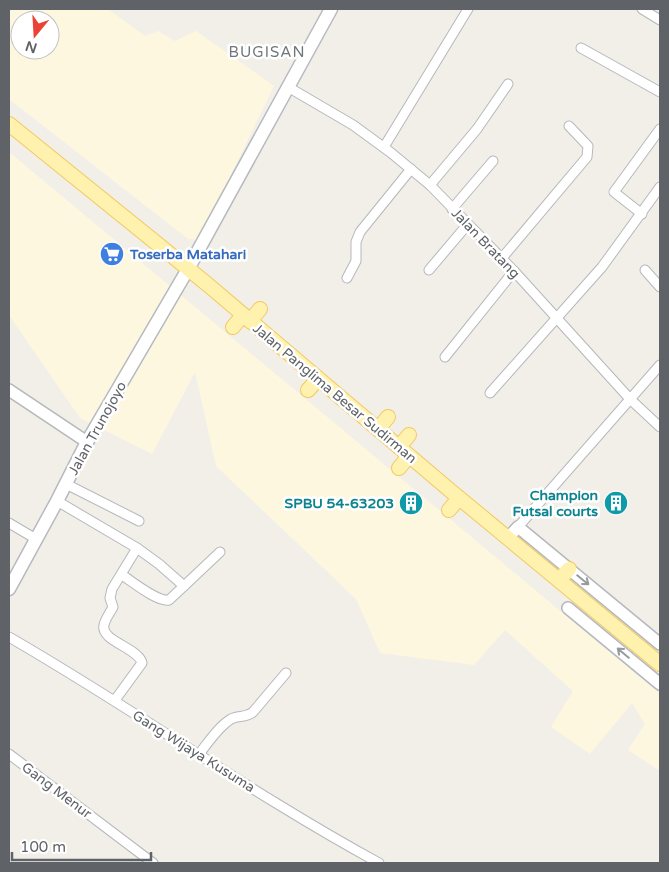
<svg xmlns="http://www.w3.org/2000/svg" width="669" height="872" font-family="'Varela Round',sans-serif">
	<rect width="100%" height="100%" fill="#f1efe8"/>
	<g fill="#fef7e0" fill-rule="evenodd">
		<path d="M9 9H108L145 36 158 31 175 41 196 31 274 86 199 240 188 239 9 99ZM20 20H50V50H20Z"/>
		<polygon points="9,152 660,694 660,771 628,750 645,724 632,703 590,754 551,727 573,691 505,630 474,665 380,653 356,599 216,466 195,372 152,454 80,418 9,315"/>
	</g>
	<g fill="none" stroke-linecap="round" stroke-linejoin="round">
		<g stroke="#b5b8bc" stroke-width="11">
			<g id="minor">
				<polyline points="642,9 660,20"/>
				<polyline points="581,48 660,92"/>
				<polyline points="288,87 353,125 390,152 430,185 514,271 630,399 660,427"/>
				<polyline points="384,147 468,9"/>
				<polyline points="430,185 477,129 508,84"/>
				<polyline points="452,209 493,161"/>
				<polyline points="642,214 614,192 660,129"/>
				<polyline points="502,258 587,157 588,146 569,126"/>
				<polyline points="429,270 467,225"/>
				<polyline points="645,270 660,287"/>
				<polyline points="347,278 356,261 356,242 360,232 411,169"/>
				<polyline points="445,357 514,271"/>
				<polyline points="490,393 602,267 660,187"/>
				<polyline points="66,484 139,521"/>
				<path d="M57 501 137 548 112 589 110 598 113 607C110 613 105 619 104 625 100 641 139 648 142 663L115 700"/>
				<polyline points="9,523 36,539"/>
				<polyline points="518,527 660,365"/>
				<path d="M122 575C133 582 157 602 169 600L184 586 159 564 137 548"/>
				<polyline points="184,586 220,552"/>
				<path d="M9 637C134 709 252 794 379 863"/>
				<polyline points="9,754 153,863"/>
				<path d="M199 754C208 743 218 727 231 719 238 715 246 718 253 712L286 673"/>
			</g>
		</g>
		<g stroke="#b5b8bc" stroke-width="14">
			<g id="tertiary">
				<polyline points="9,390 87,442"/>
				<polyline points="508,538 518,527 660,644"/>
				<polyline points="568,608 660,684"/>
			</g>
		</g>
		<g stroke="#b6babf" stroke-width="15">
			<polyline id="secondary" points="9,589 57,501 87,442 188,269 331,9"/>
		</g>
		<g stroke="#f2c960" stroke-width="16">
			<g id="primary">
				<polyline points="9,124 207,284 452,492 660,664"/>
				<polyline points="250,321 260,309"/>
				<polyline points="233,327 243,315"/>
				<polyline points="308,390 318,379"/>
				<polyline points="378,429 388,417"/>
				<polyline points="399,447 409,435"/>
				<polyline points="399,468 409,456"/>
				<polyline points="449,510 459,498"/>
				<polyline points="559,580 569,569"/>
			</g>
		</g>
		<use href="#minor" stroke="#fff" stroke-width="9"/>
		<use href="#tertiary" stroke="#fff" stroke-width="11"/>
		<use href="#secondary" stroke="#fff" stroke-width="12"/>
		<use href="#primary" stroke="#fff2af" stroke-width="14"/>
	</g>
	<defs><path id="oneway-shaft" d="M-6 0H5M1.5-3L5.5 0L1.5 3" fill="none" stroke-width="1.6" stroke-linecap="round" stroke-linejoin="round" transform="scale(1.25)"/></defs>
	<g stroke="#979a9d">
		<use href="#oneway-shaft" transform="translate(583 580) rotate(39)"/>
		<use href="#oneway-shaft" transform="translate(623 653) rotate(-140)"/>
	</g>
	<defs>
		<g id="supermarket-disc" transform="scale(1.25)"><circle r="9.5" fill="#3f7fe0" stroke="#fff"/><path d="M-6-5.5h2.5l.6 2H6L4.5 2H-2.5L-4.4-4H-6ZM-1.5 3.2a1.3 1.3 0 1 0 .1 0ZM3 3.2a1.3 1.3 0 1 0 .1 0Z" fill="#fff"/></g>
		<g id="building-disc" transform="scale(1.25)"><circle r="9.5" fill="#0f9aa8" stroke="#fff"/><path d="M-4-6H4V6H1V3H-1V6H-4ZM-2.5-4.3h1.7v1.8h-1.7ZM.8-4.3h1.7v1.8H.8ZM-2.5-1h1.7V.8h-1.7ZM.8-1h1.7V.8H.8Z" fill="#fff"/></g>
	</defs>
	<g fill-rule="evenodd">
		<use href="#supermarket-disc" x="112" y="254"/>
		<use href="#building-disc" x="411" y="503"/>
		<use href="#building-disc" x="616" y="503"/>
	</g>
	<g text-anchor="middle" stroke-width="5" stroke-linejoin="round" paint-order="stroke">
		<g font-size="14" fill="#5f6368" stroke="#fff">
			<text transform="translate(486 243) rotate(46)" y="5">Jalan Bratang</text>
			<text transform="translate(335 393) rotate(40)" y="5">Jalan Panglima Besar Sudirman</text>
			<text transform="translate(97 428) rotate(-61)" y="5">Jalan Trunojoyo</text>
			<text transform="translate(194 751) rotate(32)" y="5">Gang Wijaya Kusuma</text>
			<text transform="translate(57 790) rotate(37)" y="5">Gang Menur</text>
		</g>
		<g font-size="14" font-weight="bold" fill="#366cbe" stroke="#fff" text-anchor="start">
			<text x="130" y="259">Toserba Matahari</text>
		</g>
		<g font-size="14" font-weight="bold" fill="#0d838f" stroke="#fff" text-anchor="end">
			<text x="598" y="500">Champion<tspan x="598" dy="16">Futsal courts</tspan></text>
			<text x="394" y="508">SPBU 54-63203</text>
		</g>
		<g font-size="15" letter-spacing="1" fill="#70757a" stroke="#fff">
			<text x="267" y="57">BUGISAN</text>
		</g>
	</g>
	<rect width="669" height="872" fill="none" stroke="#5f6368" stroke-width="20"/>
	<g transform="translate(35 35) rotate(198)"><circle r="24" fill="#ffffff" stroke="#bfc1c3"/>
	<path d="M0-4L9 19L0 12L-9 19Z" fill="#ea4335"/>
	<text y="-8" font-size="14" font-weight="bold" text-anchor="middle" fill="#5f6368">N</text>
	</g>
	<path d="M12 852v8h139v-8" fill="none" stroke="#5f6368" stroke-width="2.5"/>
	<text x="20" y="852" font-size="15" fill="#5f6368" stroke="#ffffff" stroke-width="4" paint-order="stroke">100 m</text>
</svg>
